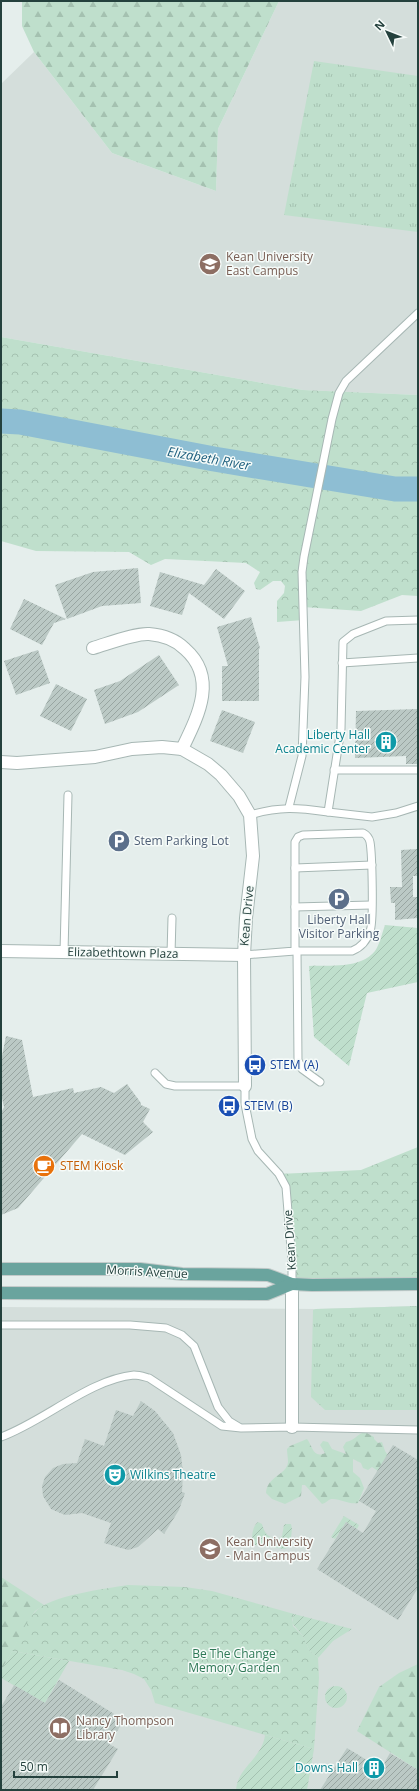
<svg xmlns="http://www.w3.org/2000/svg" width="419" height="1791" font-family="'Open Sans',sans-serif">
	<defs>
		<pattern id="grass-tufts" width="24" height="20" patternUnits="userSpaceOnUse"><rect width="24" height="20" fill="#bfdfcc"/><path d="M3 7l-1-3M5 7V3M7 7l1-3M15 17l-1-3M17 17v-4M19 17l1-3" fill="none" stroke="#a4c1b0"/></pattern>
		<pattern id="forest-firs" width="22" height="20" patternUnits="userSpaceOnUse"><rect width="22" height="20" fill="#bfdfcc"/><path d="M5 1l3.5 6h-7zM16 11l3.5 6h-7z" fill="#a4c1b0"/></pattern>
		<pattern id="park-crowns" width="20" height="18" patternUnits="userSpaceOnUse"><rect width="20" height="18" fill="#bfdfcc"/><path d="M2 6a3 3 0 1 1 6 0M12 15a3 3 0 1 1 6 0" fill="none" stroke="#a4c1b0"/></pattern>
		<pattern id="garden-furrows" width="10" height="10" patternUnits="userSpaceOnUse"><rect width="10" height="10" fill="#bfdfcc"/><path d="M-1 1l2-2M0 10L10 0M9 11l2-2" fill="none" stroke="#a4c1b0"/></pattern>
		<pattern id="building-hatch" width="6" height="6" patternUnits="userSpaceOnUse"><rect width="6" height="6" fill="#bbc9c5"/><path d="M-1 1l2-2M0 6l6-6M5 7l2-2" fill="none" stroke="#98a5a1"/></pattern>
	</defs>
	<rect width="100%" height="100%" fill="#e5eeec"/>
	<g fill="#d4dedb">
		<polygon points="279,1 418,1 418,395 303,390 1,337 1,84 34,52 112,153 216,191 218,129"/>
		<polygon points="418,1306 418,1790 1,1790 1,1307 316,1309"/>
	</g>
	<g fill="url(#grass-tufts)">
		<polygon points="314,61 418,76 418,232 284,215"/>
		<polygon points="418,1306 418,1410 325,1410 311,1397 313,1310 316,1309"/>
	</g>
	<g fill="url(#forest-firs)">
		<polygon points="22,1 279,1 218,129 216,191 112,153 34,52 22,26"/>
		<path d="M365 1432 374 1437V1439L378 1443 382 1442 385 1451 389 1457 378 1471 372 1467 368 1470 363 1468 361 1463 353 1459V1472L360 1478 364 1488 358 1503C349 1505 340 1498 331 1499 328 1500 326 1503 322 1504L305 1485H302L301 1496 285 1504 272 1499 266 1493C267 1476 287 1475 288 1462 288 1458 287 1453 287 1449L290 1446 307 1439C312 1445 313 1459 325 1453L320 1445 323 1441 328 1442 332 1449 346 1454 343 1447 346 1442C354 1441 357 1434 365 1432Z"/>
		<polygon points="1,1577 44,1605 35,1611 30,1619 1,1671"/>
		<polygon points="418,1664 418,1770 357,1731 379,1687 399,1673"/>
	</g>
	<g fill="url(#park-crowns)">
		<polygon points="1,337 303,390 418,395 418,596 402,595 361,611 303,607 304,620 277,622 277,601 284,593 285,586 281,581 273,581 260,590 256,589 254,583 260,572 246,563 165,559 151,565 129,552 36,551 1,541"/>
		<polygon points="418,1147 418,1283 292,1284 286,1187 279,1174 361,1170"/>
		<path d="M128 1585 185 1587 212 1591 294 1614 292 1620 293 1626 303 1636 309 1650 318 1658 319 1678 314 1749 155 1703 151 1690 144 1679 134 1674 122 1670 12 1651C19 1638 25 1623 35 1612 50 1595 105 1589 128 1585Z"/>
	</g>
	<g fill="url(#garden-furrows)">
		<path d="M385 925 418 928V982L367 993 349 1066 314 1037 309 966C329 965 361 969 375 951 380 944 382 933 385 925Z"/>
		<polygon points="344,1516 359,1525 357,1529 346,1522 335,1539 331,1537"/>
		<path d="M258 1522 262 1524C265 1534 267 1537 278 1539L282 1536 284 1525 286 1524H291L292 1529 290 1546 285 1549 255 1545 252 1543C252 1536 252 1527 258 1522Z"/>
		<polygon points="294,1614 352,1629 333,1641 318,1658 309,1650 303,1636 292,1623"/>
		<polygon points="12,1651 69,1661 45,1703 1,1678 1,1671"/>
		<circle cx="336" cy="1697" r="11"/>
		<path d="M265 1735 314 1749 307 1790H236C238 1766 262 1759 265 1735Z"/>
	</g>
	<g fill="none" stroke-linecap="round" stroke-linejoin="round">
		<polyline stroke="#8ebed3" stroke-width="25" points="1,421 20,422 214,459 395,489 418,489"/>
	</g>
	<g fill="url(#building-hatch)">
		<polygon points="138,568 141,603 102,606 67,619 55,585 93,572"/>
		<polygon points="216,569 245,591 224,619 189,593 182,615 150,606 160,572 204,585"/>
		<polygon points="24,599 66,619 54,623 42,645 10,629"/>
		<polygon points="251,617 260,648 259,649 259,701 222,701 222,666 228,666 217,627"/>
		<polygon points="38,650 50,683 16,695 4,661"/>
		<polygon points="159,655 179,685 138,712 105,724 94,690 120,681"/>
		<polygon points="56,684 87,699 71,731 40,716"/>
		<polygon points="418,709 418,764 406,764 406,756 355,758 356,711"/>
		<polygon points="222,710 255,722 243,753 210,741"/>
		<polygon points="418,849 418,876 413,876 413,897 418,897 418,918 395,920 395,903 391,903 390,887 402,887 401,850"/>
		<polygon points="6,1036 22,1040 33,1097 73,1088 74,1093 101,1087 114,1093 127,1084 141,1103 141,1105 150,1109 143,1122 153,1132 125,1155 82,1134 18,1208 1,1215 1,1113 4,1107 1,1094 1,1061"/>
		<polygon points="141,1401 155,1411 173,1433 181,1455 183,1473 182,1492 185,1493 179,1510 164,1534 158,1529 138,1547 128,1550 104,1543 111,1523 82,1513 65,1515 51,1509 43,1496 42,1486 45,1477 53,1468 63,1464 77,1463 85,1439 104,1446 116,1410 133,1416"/>
		<polygon points="393,1445 418,1460 418,1588 398,1620 317,1569 346,1522 363,1533 376,1511 359,1501"/>
		<polygon points="59,1680 124,1720 109,1744 118,1749 93,1790 1,1790 1,1707 14,1685 45,1703"/>
		<polygon points="347,1748 370,1762 372,1759 383,1765 390,1753 418,1770 418,1790 320,1790"/>
	</g>
	<g fill="none" stroke-linecap="round" stroke-linejoin="round">
		<g stroke="#a7b7b4" stroke-width="9">
			<g id="lane">
				<polyline points="342,663 418,658"/>
				<polyline points="334,770 418,770"/>
				<polyline points="289,807 302,756 305,677 302,572 304,557 332,419 339,393 346,381 418,313"/>
				<polyline points="328,812 372,817 396,813 418,806"/>
				<path d="M250 815C280 806 298 808 328 812L341 729 343 642 353 634 386 621 418 620"/>
				<polyline points="295,868 372,865"/>
				<polyline points="295,907 371,905"/>
				<polyline points="297,951 298,1060 302,1069 320,1082"/>
				<polyline points="64,952 68,795"/>
				<polyline points="171,954 172,918"/>
				<path d="M244 955 295 951H352C362 947 367 941 370 931 374 923 372 853 370 842 369 837 367 835 363 833L303 835 298 837 295 842V951"/>
				<polyline points="155,1073 166,1084 175,1086 245,1086 245,1104 252,1139 258,1151 279,1174 286,1187 292,1261 292,1284"/>
				<polyline points="1,1325 130,1325 166,1328 182,1335 194,1346 218,1407 229,1421 239,1427"/>
				<path d="M1 1437C43 1422 90 1379 134 1375 139 1375 145 1377 149 1378L222 1426 241 1428 292 1427 418 1430"/>
			</g>
		</g>
		<g stroke="#a7b7b4" stroke-width="14">
			<g id="street">
				<path d="M93 648C107 644 135 633 149 634 162 635 176 640 185 649 218 678 198 716 182 749"/>
				<polyline points="1,762 17,763 95,757 132,749 162,747 182,749 208,764 221,775 239,796 250,815 253,856 246,918 244,955 245,1086"/>
				<polyline points="1,951 244,955"/>
				<polyline points="292,1284 292,1427"/>
			</g>
		</g>
		<g stroke="#c2cac9" stroke-width="14">
			<g id="primary">
				<polyline points="1,1269 140,1269 182,1274 268,1275 292,1284 312,1285 418,1284"/>
				<polyline points="1,1293 267,1294 292,1284"/>
			</g>
		</g>
		<use href="#lane" stroke="#fff" stroke-width="7"/>
		<use href="#street" stroke="#fff" stroke-width="12"/>
		<use href="#primary" stroke="#6aa49e" stroke-width="12"/>
	</g>
	<defs>
		<g id="university-disc" transform="scale(1.15)"><circle r="9.5" fill="#8d6e63" stroke="#f6fbf9"/><path d="M0-5L7-2L0 1L-7-2ZM-4 1L0 2.5L4 1V4Q0 6-4 4Z" fill="#fff"/></g>
		<g id="building-disc" transform="scale(1.15)"><circle r="9.5" fill="#0f9aa8" stroke="#f6fbf9"/><path d="M-4-6H4V6H1V3H-1V6H-4ZM-2.5-4.3h1.7v1.8h-1.7ZM.8-4.3h1.7v1.8H.8ZM-2.5-1h1.7V.8h-1.7ZM.8-1h1.7V.8H.8Z" fill="#fff"/></g>
		<g id="parking-disc" transform="scale(1.15)"><circle r="9.5" fill="#5c6f8a" stroke="#f6fbf9"/><path d="M-3.5-5.5H1a3.5 3.5 0 0 1 0 7H-1V5.5H-3.5ZM-1-3.4V-.6H.8a1.4 1.4 0 0 0 0-2.8Z" fill="#fff"/></g>
		<g id="bus-disc" transform="scale(1.15)"><circle r="9.5" fill="#1a4fb4" stroke="#f6fbf9"/><path d="M-5-6H5V4H4V6H2V4H-2V6H-4V4H-5ZM-3.5-4V0h7V-4ZM-3.5 1.2v1.5H-2V1.2ZM2 1.2v1.5H3.5V1.2Z" fill="#fff"/></g>
		<g id="cafe-disc" transform="scale(1.15)"><circle r="9.5" fill="#e8710a" stroke="#f6fbf9"/><path d="M-5.5-4.5H6V0H3Q3 3.5 0 3.5H-2.5Q-5.5 3.5-5.5 0ZM3-3.2v2h1.7v-2ZM-6 4.5H4V6H-6Z" fill="#fff"/></g>
		<g id="theatre-disc" transform="scale(1.15)"><circle r="9.5" fill="#0f9aa8" stroke="#f6fbf9"/><path d="M-5-5.5Q0-4 5-5.5V0Q5 5 0 6Q-5 5-5 0ZM-3.3-2.5H-1v1.5H-3.3ZM1-2.5H3.3v1.5H1ZM-2.8 1Q0 5.5 2.8 1Z" fill="#fff"/></g>
		<g id="library-disc" transform="scale(1.15)"><circle r="9.5" fill="#8d6e63" stroke="#f6fbf9"/><path d="M-6-4Q-3-5.5-.7-3.5V5Q-3 3-6 4ZM6-4Q3-5.5 .7-3.5V5Q3 3 6 4Z" fill="#fff"/></g>
	</defs>
	<g fill-rule="evenodd">
		<use href="#university-disc" x="210" y="264"/>
		<use href="#building-disc" x="386" y="742"/>
		<use href="#parking-disc" x="119" y="841"/>
		<use href="#parking-disc" x="339" y="899"/>
		<use href="#bus-disc" x="255" y="1065"/>
		<use href="#bus-disc" x="229" y="1106"/>
		<use href="#cafe-disc" x="44" y="1166"/>
		<use href="#theatre-disc" x="115" y="1475"/>
		<use href="#university-disc" x="210" y="1549"/>
		<use href="#library-disc" x="60" y="1728"/>
		<use href="#building-disc" x="374" y="1768"/>
	</g>
	<g text-anchor="middle" stroke-width="3" stroke-linejoin="round" paint-order="stroke">
		<g font-size="12" fill="#785e54" stroke="#f6fbf9" text-anchor="start">
			<text x="226" y="261">Kean University<tspan x="226" dy="14">East Campus</tspan></text>
			<text x="226" y="1546">Kean University<tspan x="226" dy="14">- Main Campus</tspan></text>
			<text x="76" y="1725">Nancy Thompson<tspan x="76" dy="14">Library</tspan></text>
		</g>
		<g font-size="12" fill="#0d838f" stroke="#f6fbf9" text-anchor="end">
			<text x="370" y="739">Liberty Hall<tspan x="370" dy="14">Academic Center</tspan></text>
			<text x="130" y="1479" text-anchor="start">Wilkins Theatre</text>
			<text x="358" y="1772">Downs Hall</text>
		</g>
		<g font-size="12" fill="#4e5e75" stroke="#f6fbf9" text-anchor="start">
			<text x="134" y="845">Stem Parking Lot</text>
			<text x="339" y="924" text-anchor="middle">Liberty Hall<tspan x="339" dy="14">Visitor Parking</tspan></text>
		</g>
		<g font-size="12" fill="#24413d" stroke="#f6fbf9">
			<text transform="translate(247 916) rotate(-85)" y="4">Kean Drive</text>
			<text transform="translate(123 953) rotate(1)" y="4">Elizabethtown Plaza</text>
			<text transform="translate(290 1240) rotate(-94)" y="4">Kean Drive</text>
			<text transform="translate(147 1272) rotate(3)" y="4">Morris Avenue</text>
		</g>
		<g font-size="12" fill="#164399" stroke="#f6fbf9" text-anchor="start">
			<text x="270" y="1069">STEM (A)</text>
			<text x="244" y="1110">STEM (B)</text>
		</g>
		<g font-size="12" fill="#c56008" stroke="#f6fbf9" text-anchor="start">
			<text x="60" y="1170">STEM Kiosk</text>
		</g>
		<g font-size="12" fill="#2e7856" stroke="#f6fbf9">
			<text x="234" y="1658">Be The Change<tspan x="234" dy="14">Memory Garden</tspan></text>
		</g>
		<g font-size="13" font-style="italic" fill="#1d5f7e" stroke="#f6fbf9">
			<text transform="translate(209 458) rotate(10)" y="5">Elizabeth River</text>
		</g>
	</g>
	<rect width="419" height="1791" fill="none" stroke="#24413d" stroke-width="4"/>
	<g transform="translate(387 32) rotate(313)" stroke="#f6fbf9" stroke-width="3" paint-order="stroke">
	<path d="M0-3L7 15L0 10L-7 15Z" fill="#24413d"/>
	<text y="-6" font-size="11" font-weight="bold" text-anchor="middle" fill="#24413d">N</text>
	</g>
	<path d="M14 1771v6h103v-6" fill="none" stroke="#24413d" stroke-width="2"/>
	<text x="20" y="1771" font-size="12" fill="#24413d" stroke="#f6fbf9" stroke-width="3" paint-order="stroke">50 m</text>
</svg>
